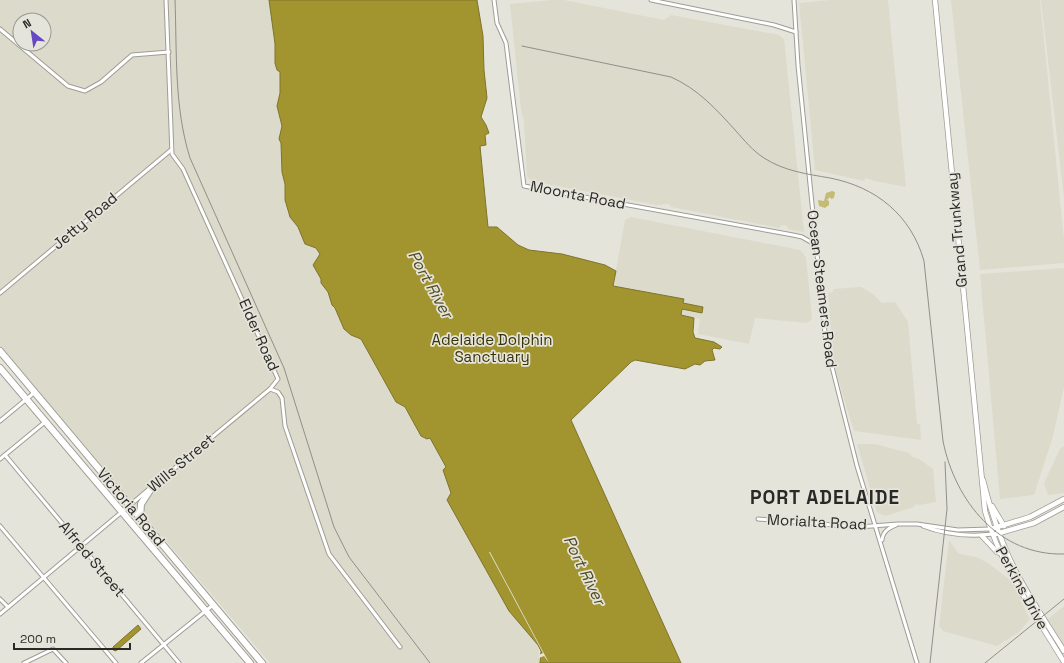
<svg xmlns="http://www.w3.org/2000/svg" width="1064" height="663" font-family="'Space Grotesk',sans-serif">
	<rect width="100%" height="100%" fill="#e5e4db"/>
	<g fill="#dcdaca" fill-rule="evenodd">
		<path d="M0 0H269L273 37 280 72V93L277 106 282 126 281 154 283 162 282 172 285 184 284 196 287 212 298 227 305 244 316 248 320 254 313 265 321 279V283L328 292 340 319 361 339 384 382 427 439 430 438 446 467 494 583 509 611 538 645 540 663H270L0 346ZM20 20H44V44H20Z"/>
		<polygon points="552,0 564,0 664,20 671,15 779,35 784,39 804,232 788,229 787,226 781,225 780,228 671,207 669,204 657,205 531,181 527,176 524,121 521,110 510,4"/>
		<polygon points="830,0 888,0 906,187 874,181 866,178 864,181 815,170 799,3"/>
		<polygon points="951,0 1040,0 1064,240 1064,263 980,270"/>
		<polygon points="1041,0 1064,0 1064,198"/>
		<polygon points="631,217 800,250 806,257 812,319 807,323 755,318 749,344 698,334 700,319 681,315 682,309 702,313 703,307 683,303 684,299 613,286 625,220"/>
		<polygon points="1064,268 1064,387 1053,436 1034,495 1000,499 980,274"/>
		<polygon points="861,287 873,294 882,303 895,302 908,322 917,424 920,424 921,440 854,431 834,366 828,293 833,292 833,289"/>
		<polygon points="857,444 875,444 909,453 912,457 919,459 933,469 936,502 919,505 918,504 914,505 914,507 885,516 877,512"/>
		<polygon points="1064,446 1064,493 1048,495 1044,483 1060,449"/>
		<polygon points="949,540 959,554 976,557 988,563 1010,580 1021,599 1020,600 1030,619 1019,632 997,646 943,631 939,626"/>
		<polygon points="1064,606 1064,645 1048,619"/>
	</g>
	<polygon fill="#c4bb75" points="832,191 835,192 834,198 831,199 830,197 827,200 829,201 829,205 825,208 819,206 818,200 824,201 826,193"/>
	<g fill="#a2942f" stroke="#7e742c">
		<polygon points="269,0 477,0 483,36 484,70 487,98 481,117 486,125 489,133 485,135 486,145 480,146 488,227 497,227 518,245 529,250 562,254 605,265 616,271 613,286 684,299 683,303 703,307 702,313 682,309 681,315 694,318 693,332 695,338 714,342 722,347 720,349 714,348 712,350 715,360 705,361 700,365 695,364 685,369 635,360 631,362 571,420 681,663 540,663 541,651 538,645 509,611 447,500 451,493 443,470 446,467 430,438 427,439 421,436 405,407 396,402 361,339 351,335 344,329 335,308 332,305 328,292 321,283 321,279 313,265 320,254 316,248 305,244 298,227 290,217 285,200 285,184 282,172 281,143 279,139 282,126 277,106 280,93 280,72 277,70 275,63 275,44"/>
		<polygon points="138,625 141,629 116,651 113,650 113,647"/>
	</g>
	<polygon fill="#e5e4db" points="489,552 490,552 549,663 544,656 539,658 539,655 543,653"/>
	<g fill="none" stroke-linecap="round" stroke-linejoin="round">
		<g stroke="#9e9d95" stroke-width="5">
			<g id="street">
				<polyline points="494,0 497,23 506,43 524,186 793,235 802,237 816,245"/>
				<polyline points="651,0 774,25 796,32"/>
				<polyline points="794,0 798,65 826,343 857,466 917,663"/>
				<polyline points="0,29 68,86 85,91 101,82 132,55 169,52"/>
				<polyline points="0,293 171,150"/>
				<polyline points="270,389 278,392 282,398 285,426 329,554 400,647"/>
				<polyline points="0,421 35,392"/>
				<polyline points="5,455 179,663"/>
				<polyline points="0,459 45,422"/>
				<polyline points="152,487 270,389 278,379 183,169 172,154 166,0"/>
				<polyline points="758,519 859,527 898,524 917,524 958,530 990,529"/>
				<polyline points="0,526 116,663"/>
				<path d="M923 526C946 535 967 537 993 534"/>
				<path d="M882 540C883 531 889 528 896 525"/>
				<polyline points="0,599 8,607"/>
				<polyline points="0,614 148,490"/>
				<polyline points="24,663 53,649 66,663"/>
				<polyline points="141,663 213,605"/>
			</g>
		</g>
		<g stroke="#9e9d95" stroke-width="6">
			<g id="secondary">
				<path d="M935 0 985 511C1000 565 1035 614 1064 662"/>
				<path d="M983 480C991 512 1001 543 1016 572 1030 599 1048 625 1064 651"/>
				<polyline points="992,506 1004,526"/>
				<polyline points="994,528 1030,517 1064,499"/>
				<polyline points="996,534 1034,523 1064,507"/>
				<polyline points="982,536 997,552 1001,553"/>
			</g>
		</g>
		<g stroke="#9e9d95" stroke-width="8">
			<g id="highway">
				<polyline points="0,351 262,663"/>
				<polyline points="0,368 250,663"/>
				<polyline points="140,518 141,504 152,487"/>
			</g>
		</g>
		<use href="#street" stroke="#fff" stroke-width="3"/>
		<use href="#secondary" stroke="#fff" stroke-width="4.5"/>
		<use href="#highway" stroke="#fff" stroke-width="6"/>
		<g stroke="#908f89" stroke-width="1">
			<path d="M175 0C177 53 174 107 190 158L284 368 334 527 349 557 430 663"/>
			<path d="M522 46 671 77C698 89 716 109 736 131 744 140 753 151 764 158 784 171 807 174 830 178 876 187 911 215 924 261L943 441C955 501 999 556 1064 554"/>
			<polyline points="930,663 947,509 945,462"/>
			<polyline points="985,663 1064,599"/>
		</g>
	</g>
	<g text-anchor="middle" stroke-width="3.5" stroke-linejoin="round" paint-order="stroke">
		<g font-size="15" fill="#2a2926" stroke="#e5e4db">
			<text transform="translate(578 195) rotate(11)" y="5">Moonta Road</text>
			<text transform="translate(85 221) rotate(-40)" y="5">Jetty Road</text>
			<text transform="translate(957 230) rotate(-95)" y="5">Grand Trunkway</text>
			<text transform="translate(822 289) rotate(83)" y="5">Ocean Steamers Road</text>
			<text transform="translate(259 335) rotate(66)" y="5">Elder Road</text>
			<text transform="translate(181 463) rotate(-40)" y="5">Wills Street</text>
			<text transform="translate(131 507) rotate(50)" y="5">Victoria Road</text>
			<text transform="translate(817 522) rotate(3)" y="5">Morialta Road</text>
			<text transform="translate(92 559) rotate(50)" y="5">Alfred Street</text>
			<text transform="translate(1022 588) rotate(61)" y="5">Perkins Drive</text>
		</g>
		<g font-size="15" fill="#383307" stroke="#e5e4db">
			<text x="492" y="345">Adelaide Dolphin<tspan x="492" dy="17">Sanctuary</tspan></text>
		</g>
		<g font-size="16" font-style="italic" fill="#524c23" stroke="#e5e4db">
			<text transform="translate(431 284) rotate(61)" y="6">Port River</text>
			<text transform="translate(585 570) rotate(64)" y="6">Port River</text>
		</g>
		<g font-size="19" font-weight="bold" letter-spacing="1" fill="#2a2926" stroke="#e5e4db">
			<text x="825" y="504">PORT ADELAIDE</text>
		</g>
	</g>
	<g transform="translate(32 32) rotate(330)"><circle r="19" fill="#e5e4db" stroke="#9a9993"/>
	<path d="M0-3L7 15L0 10L-7 15Z" fill="#6649c2"/>
	<text y="-6" font-size="11" font-weight="bold" text-anchor="middle" fill="#2a2926">N</text>
	</g>
	<path d="M14 643v6h116v-6" fill="none" stroke="#2a2926" stroke-width="2"/>
	<text x="20" y="643" font-size="12" fill="#2a2926" stroke="#e5e4db" stroke-width="3" paint-order="stroke">200 m</text>
</svg>
